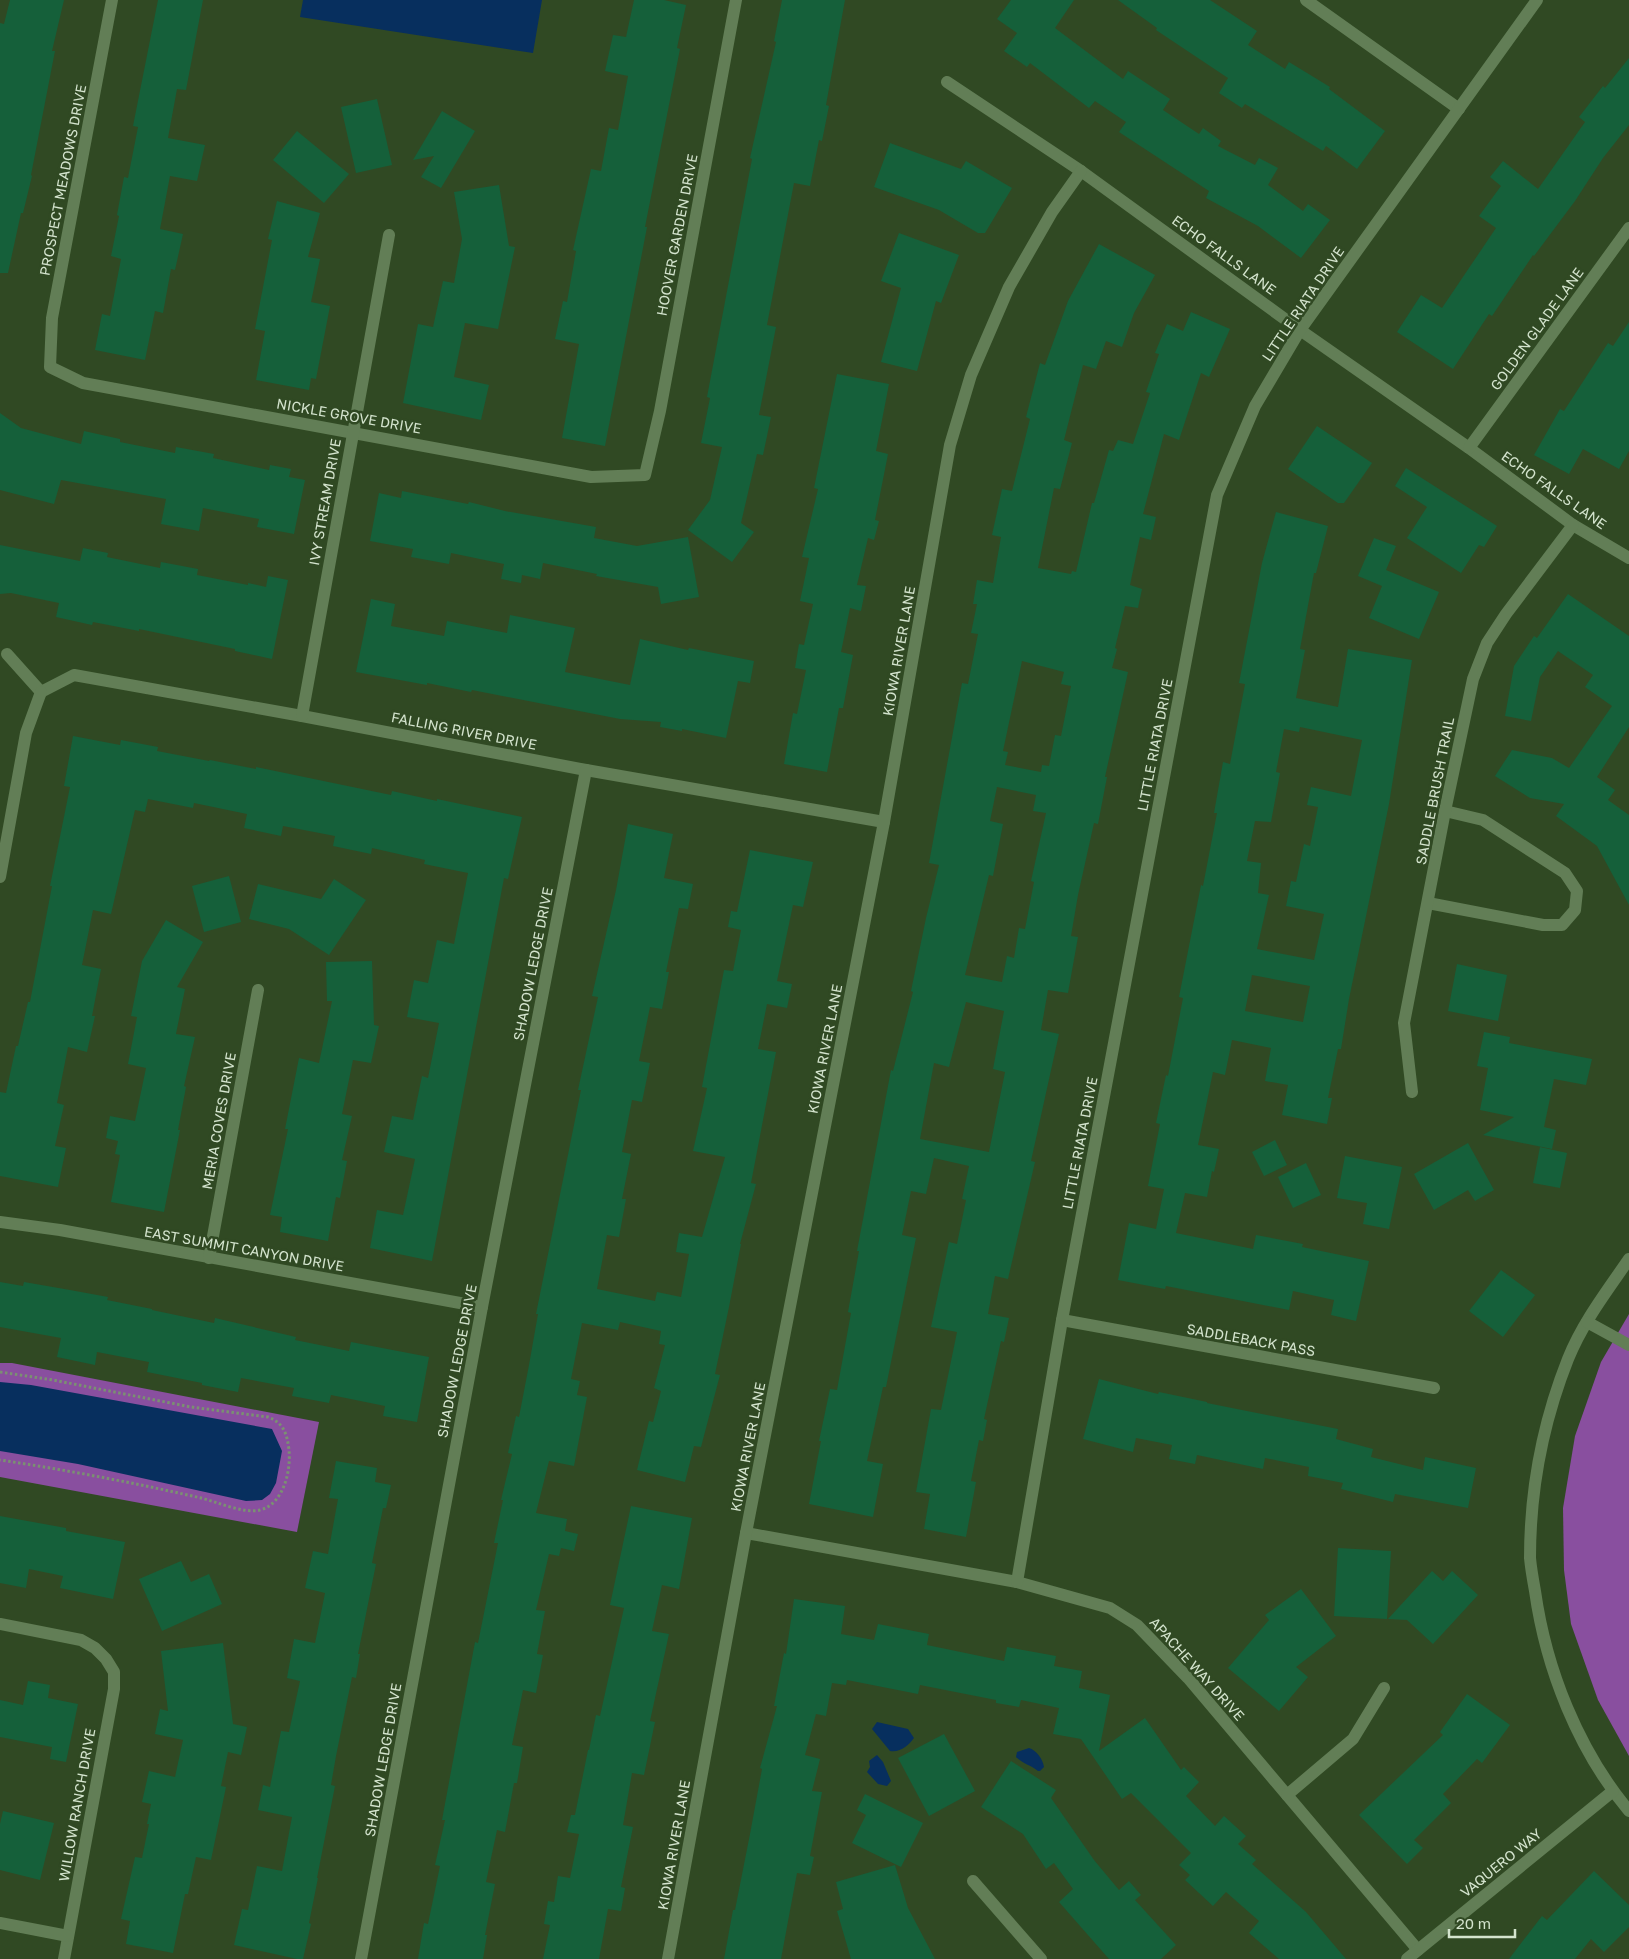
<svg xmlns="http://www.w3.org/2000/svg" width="1629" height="1959" font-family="'Golos Text',sans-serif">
	<rect width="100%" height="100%" fill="#304923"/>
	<g fill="#894f9f">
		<polygon points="1629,1314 1629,1756 1598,1700 1571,1624 1564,1570 1563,1508 1575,1436 1601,1362"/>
		<polygon points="0,1363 12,1363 319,1422 297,1532 0,1477"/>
	</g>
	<g fill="#072f5e">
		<polygon points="303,0 542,0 533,53 300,17"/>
		<polygon points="0,1382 31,1385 272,1429 282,1451 276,1483 270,1494 262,1500 246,1501 78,1464 0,1451"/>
		<path d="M877 1722 908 1729 914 1738C909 1745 900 1753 890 1751L872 1729Z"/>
		<path d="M1029 1748C1036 1750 1043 1759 1044 1767L1040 1771H1038C1031 1765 1023 1764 1016 1757L1017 1752Z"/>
		<polygon points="877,1755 883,1762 891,1781 887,1786 878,1784 867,1772 870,1767 869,1761"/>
	</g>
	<g fill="#15603a" fill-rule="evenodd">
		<polygon points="10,0 64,0 52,51 55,51 31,175 32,176 23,213 21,213 8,273 0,273 0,23 4,24"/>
		<polygon points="158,0 203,0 186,90 177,89 168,138 205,145 197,181 170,176 160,229 183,234 175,270 171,269 163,313 155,311 145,360 95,350 102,314 110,316 121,259 111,256 119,216 117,215 124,177 128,178 138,127 133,126"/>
		<polygon points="634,0 664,0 686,5 677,48 680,49 645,227 647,227 605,446 562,438 579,344 555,339 563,301 567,302 576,251 573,250 591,169 601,171 609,128 618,130 628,76 605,71 613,35 626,37"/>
		<polygon points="782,0 845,0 826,105 829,106 822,141 819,140 810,186 794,183 767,325 776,327 759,415 771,417 763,455 757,454 741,523 754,532 732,562 688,530 710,500 722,447 701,443 710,398 707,397 752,159 750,158 776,42 774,41"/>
		<polygon points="1011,0 1074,0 1055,28 1123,79 1128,71 1170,99 1163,110 1199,134 1203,128 1221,141 1218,146 1255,165 1259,158 1278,168 1268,185 1303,211 1308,204 1330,220 1301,258 1258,226 1206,198 1209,191 1119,132 1126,122 1095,101 1089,108 1030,63 1027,67 1004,51 1017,33 997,19"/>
		<polygon points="1118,0 1210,0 1257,31 1248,45 1285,69 1289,62 1330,87 1329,89 1385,131 1357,169 1326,146 1323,151 1245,104 1242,108 1219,93 1228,78 1156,30 1157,28"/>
		<polygon points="1629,58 1629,125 1603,158 1575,201 1534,256 1533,255 1492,316 1489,314 1453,369 1397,332 1421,295 1442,308 1496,228 1479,216 1501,186 1490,177 1503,161 1538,189 1585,122 1579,117 1603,86 1605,88"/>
		<polygon points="377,99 392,165 356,173 341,107"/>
		<polygon points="442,111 475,131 441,188 421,177 434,156 413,160"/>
		<polygon points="297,131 349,174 324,203 273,160"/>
		<polygon points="890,143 961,169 966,161 1012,188 985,233 978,233 939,210 874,187"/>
		<polygon points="499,185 509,246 515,247 498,329 465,323 454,377 489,385 481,420 403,403 418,324 433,327 443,281 454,283 462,239 454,192"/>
		<polygon points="277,201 320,213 308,257 320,259 311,302 330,306 316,379 311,378 309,390 256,380 265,331 255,329 272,240 268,239"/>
		<polygon points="899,233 959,255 941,303 936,301 917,371 881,362 901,288 881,281"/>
		<path d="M1099 244 1155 275 1134 313 1122 347 1106 341 1096 369 1083 365 1064 440 1072 443 1060 489 1054 488 1038 568 1071 574 1072 571 1076 572 1092 503H1094L1109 450 1113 451 1118 440 1133 444 1150 393 1146 392 1159 354 1155 353 1167 324 1183 331 1191 312 1230 329 1209 377 1201 373 1179 440 1164 434 1143 514 1156 517 1151 540 1140 537 1130 585 1142 589 1138 608 1125 606 1115 648 1117 649 1112 668 1128 672 1105 777H1107L1098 824 1094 823 1078 895 1071 936 1078 937 1068 993 1048 990 1041 1030 1059 1034 1031 1161 1035 1162 1008 1279 995 1276 988 1314 1009 1318 1004 1342 1001 1341 984 1419 987 1420 983 1441 979 1440 971 1481 976 1482 966 1537 924 1529 930 1494 916 1492 931 1409 941 1410 957 1332 931 1327 949 1242 957 1244 966 1200 962 1199 969 1166 934 1158 926 1194 911 1191 902 1235 916 1238 886 1387H883L867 1461 883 1464 873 1517 809 1504 821 1441H819L830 1389 837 1390 851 1313 848 1312 859 1251H857L891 1070 893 1071 913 992 911 991 926 918 939 865 929 863 962 683 968 684 978 634 971 633 977 604H973L977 580 993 583 1001 537 992 535 1002 489 1012 491 1030 419 1026 417 1040 363 1045 365 1068 301ZM1022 661 1064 672 1061 684 1071 686 1061 736 1055 735 1049 766 1042 765 1041 772 1005 765 1008 752 1003 751ZM997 787 1036 795 1033 811 1046 813 1031 881 1034 882 1025 929 1019 928 1014 958 1007 956 1002 982 965 975 989 875 993 876 1003 824 990 821ZM966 1002 1004 1011 993 1069 1005 1072 989 1152 920 1139 934 1063 949 1067Z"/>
		<polygon points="1629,322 1629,451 1619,469 1583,449 1569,474 1534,455 1560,409 1564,411 1608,343 1613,346"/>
		<polygon points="837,374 889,384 876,451 888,454 875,520 879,521 874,540 868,538 857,585 866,586 861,611 850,608 841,652 853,655 843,708 839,708 827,772 784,764 793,713 797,714 806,670 795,668 799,644 804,645 813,604 800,601 809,558 802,557 818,489 814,488"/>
		<polygon points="0,413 21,428 81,444 84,431 120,439 120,442 175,453 176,447 214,454 213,458 269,470 270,465 291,469 289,477 305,480 294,534 257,527 259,519 203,508 199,531 161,524 166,499 61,480 54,504 0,490"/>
		<polygon points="1317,426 1372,463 1344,503 1338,503 1288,469"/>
		<polygon points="1406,468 1497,526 1484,547 1479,545 1461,573 1407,538 1427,507 1395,486"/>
		<polygon points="402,491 468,504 469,502 505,511 596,527 594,538 637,546 688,537 699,597 661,604 658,587 596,576 597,574 543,563 540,579 522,575 521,583 501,579 504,564 451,553 449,564 411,557 413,549 370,541 379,493 401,498"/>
		<path d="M1276 512 1328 526 1316 573H1314L1300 649 1305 650 1296 698 1338 707 1348 649 1412 660 1389 804 1349 999 1341 1049H1338L1328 1098H1332L1327 1124 1282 1115 1288 1085 1265 1081 1271 1048 1232 1040 1225 1075 1213 1072 1198 1145 1219 1149 1214 1172 1212 1171 1207 1197 1185 1193 1176 1233 1253 1249 1256 1235 1303 1244 1302 1247 1369 1261 1356 1321 1331 1315 1334 1300 1293 1291 1289 1310 1166 1286 1165 1289 1118 1280 1129 1223 1156 1229 1164 1189 1148 1186 1160 1124 1156 1123 1166 1075 1168 1076 1183 998 1179 997 1201 885 1203 886 1217 813H1214L1223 762 1230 764 1245 684 1239 683 1262 563ZM1300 727 1362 740 1351 796 1311 787 1307 805 1318 807 1310 846 1304 844 1296 882 1291 881 1286 906 1324 914 1314 960 1257 949 1269 895 1258 893 1261 863 1247 861 1255 821 1271 822 1280 773 1276 772 1284 729 1299 732ZM1252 975 1310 986 1303 1022 1245 1011Z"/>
		<polygon points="1374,538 1396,546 1386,570 1439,592 1419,639 1369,618 1382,586 1358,576"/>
		<polygon points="0,545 80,561 83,548 108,553 107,557 160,568 161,562 198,569 197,575 248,585 248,583 266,587 268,576 288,580 272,659 235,651 235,649 139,629 139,631 93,622 92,625 56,617 59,603 11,593 0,594"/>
		<polygon points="1568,594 1629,636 1629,727 1597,777 1615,790 1608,800 1629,815 1629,905 1597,846 1556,816 1564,804 1530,798 1495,776 1512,750 1552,758 1569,768 1612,706 1585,687 1593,675 1558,651 1540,677 1531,721 1505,716 1514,666 1534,636 1537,638"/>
		<polygon points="371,599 395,604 391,626 444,636 447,621 507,633 510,615 575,628 565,672 630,685 640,639 688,650 689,648 754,661 750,683 738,681 726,738 682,729 682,731 660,727 661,722 620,719 472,690 471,692 427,683 427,685 356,672"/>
		<polygon points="73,736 120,745 121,740 158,747 157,751 209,761 210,760 256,769 256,767 391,795 392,791 437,801 437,799 522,817 508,879 504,878 432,1261 370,1248 377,1210 403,1215 415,1159 384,1152 392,1116 413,1120 422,1076 428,1078 439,1023 407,1017 414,980 428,983 437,940 454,944 468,873 424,864 425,860 372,848 371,854 333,846 335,836 283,826 281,836 244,828 247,814 194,803 193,808 148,799 145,812 135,810 111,914 93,910 82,965 101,969 92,1016 95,1016 87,1052 68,1047 57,1103 64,1105 55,1146 66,1148 58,1187 0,1176 0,1092 6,1093 16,1046 18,1046 28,1002 30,1002 52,886 50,886 70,787 64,786"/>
		<polygon points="628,824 673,834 664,878 693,884 688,909 679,908 666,972 669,972 662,1009 650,1007 639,1061 650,1063 642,1102 632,1100 622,1152 631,1154 622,1199 626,1199 619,1237 607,1235 597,1289 655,1301 657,1292 681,1297 689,1254 676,1252 679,1233 702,1237 725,1157 693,1151 707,1088 702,1087 724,970 733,971 741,930 728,927 731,911 737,912 750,850 813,862 803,907 793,905 777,981 792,984 787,1008 767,1004 758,1049 776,1052 751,1183 756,1184 740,1244 741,1244 729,1307 715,1374 720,1375 701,1447 694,1446 685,1482 637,1470 649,1421 653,1422 661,1391 654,1388 665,1345 659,1344 661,1331 620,1322 618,1330 582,1323 571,1379 580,1381 577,1395 587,1397 574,1466 549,1461 536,1513 567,1519 565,1531 578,1534 574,1551 561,1548 559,1556 549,1554 536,1610 545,1611 537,1654 543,1655 536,1693 523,1690 512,1745 523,1747 517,1783 514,1783 505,1832 497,1830 486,1882 495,1884 485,1935 487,1935 483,1959 418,1959 424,1923 428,1924 440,1866 435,1865 445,1820 442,1820 475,1642 478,1643 498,1543 494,1543 503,1500 501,1500 512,1454 508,1453 516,1416 519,1417 529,1365 538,1314 536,1314 581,1090 578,1090 598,997 592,996 616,890"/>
		<polygon points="229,876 241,922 204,932 192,886"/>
		<polygon points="334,879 366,900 329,955 289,929 249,919 258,884 321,899"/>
		<polygon points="166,920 203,942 177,987 185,989 176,1034 195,1037 184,1086 186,1087 178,1130 180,1130 164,1212 111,1202 120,1155 115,1154 118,1141 106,1138 110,1116 135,1121 146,1068 128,1064 137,1017 131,1016 142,961"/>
		<polygon points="372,961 374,1025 379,1026 371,1063 353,1060 342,1114 352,1116 342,1160 347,1161 340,1198 336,1197 328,1241 280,1232 282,1217 270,1215 288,1129 285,1129 299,1058 319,1063 332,1001 327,1001 326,962"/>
		<polygon points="1457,964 1507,975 1498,1021 1448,1011"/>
		<polygon points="1484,1032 1510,1037 1509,1043 1592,1059 1586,1085 1554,1079 1544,1127 1556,1130 1552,1149 1483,1135 1514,1117 1480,1110 1488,1068 1477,1066"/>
		<polygon points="1275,1140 1287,1165 1264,1176 1252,1152"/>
		<polygon points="1468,1143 1494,1190 1475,1201 1468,1190 1434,1210 1414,1174"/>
		<polygon points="1540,1147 1567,1153 1560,1188 1533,1183"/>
		<polygon points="1345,1156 1402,1167 1389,1229 1363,1224 1367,1203 1337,1198"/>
		<polygon points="1306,1163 1321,1195 1293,1208 1278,1177"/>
		<polygon points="1501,1270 1535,1295 1503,1337 1469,1311"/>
		<polygon points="0,1282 23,1286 24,1282 70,1290 108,1297 107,1300 152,1309 152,1310 214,1323 215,1318 296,1337 295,1340 349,1351 351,1342 429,1357 417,1422 383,1416 385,1406 331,1395 329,1403 292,1396 294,1388 241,1378 238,1392 202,1385 202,1383 147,1372 149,1362 97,1352 95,1365 57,1357 61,1338 0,1327"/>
		<polygon points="1099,1379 1158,1394 1159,1392 1207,1402 1207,1403 1338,1429 1336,1439 1373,1449 1371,1457 1423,1470 1425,1457 1476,1468 1468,1508 1395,1494 1393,1502 1341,1489 1343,1483 1308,1476 1309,1467 1265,1458 1263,1469 1197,1455 1195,1464 1169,1459 1172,1445 1136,1438 1133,1452 1083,1439"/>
		<polygon points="336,1461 377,1468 375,1482 391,1485 386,1508 383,1508 372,1563 376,1564 358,1654 360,1654 356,1678 352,1677 336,1756 331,1785 335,1786 317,1878 318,1878 309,1923 311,1924 303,1959 297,1959 234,1945 242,1909 248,1910 257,1866 282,1871 292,1817 258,1810 263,1785 270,1787 281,1731 289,1732 300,1681 287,1678 294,1639 315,1643 325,1593 305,1588 313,1551 328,1554 338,1499 329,1498"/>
		<polygon points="631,1506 692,1518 679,1589 662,1585 652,1631 669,1634 650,1721 655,1722 644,1775 632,1773 623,1825 633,1827 621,1887 625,1888 621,1911 608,1909 599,1959 543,1959 550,1925 544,1924 548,1901 554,1902 558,1876 570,1878 579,1834 567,1832 571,1815 575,1815 588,1750 589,1750 596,1715 600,1716 624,1608 610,1605"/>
		<polygon points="0,1516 66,1528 66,1531 125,1542 113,1599 60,1588 63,1576 29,1569 26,1588 0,1583"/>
		<polygon points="1338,1548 1391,1551 1387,1619 1334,1616"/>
		<polygon points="181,1561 191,1582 209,1574 222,1604 162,1631 139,1579"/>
		<polygon points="1432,1571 1443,1581 1452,1571 1478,1595 1433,1644 1407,1620 1388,1619"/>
		<polygon points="1301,1589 1336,1636 1296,1667 1308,1677 1279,1711 1228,1668 1269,1620 1265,1615"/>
		<polygon points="794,1599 845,1606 841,1634 874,1640 878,1624 929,1634 927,1645 1004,1661 1007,1647 1056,1656 1054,1666 1082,1671 1079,1688 1110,1695 1099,1751 1145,1718 1181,1770 1184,1767 1199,1782 1186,1796 1215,1826 1224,1816 1246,1836 1238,1844 1256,1860 1252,1864 1306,1912 1346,1959 1279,1959 1249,1933 1259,1921 1226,1892 1213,1906 1185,1880 1190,1875 1179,1865 1191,1853 1131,1793 1122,1799 1081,1739 1053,1734 1059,1708 1021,1700 1019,1707 996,1703 996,1700 920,1685 918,1694 847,1680 846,1685 832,1683 826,1716 816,1714 805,1755 820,1759 812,1791 822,1792 810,1856 814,1857 810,1875 797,1873 781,1959 724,1959 733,1910 735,1910 750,1834 762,1769 760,1768 777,1706 774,1706 784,1653 786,1654"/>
		<polygon points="223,1643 233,1724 247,1727 241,1755 228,1752 221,1786 226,1787 211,1860 196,1857 188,1894 185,1894 173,1953 126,1944 130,1921 121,1919 135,1857 142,1858 149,1824 147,1824 151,1804 142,1802 149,1771 175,1777 183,1740 155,1734 160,1709 168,1711 161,1651"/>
		<polygon points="28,1681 50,1685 48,1698 78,1704 66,1762 50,1759 52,1747 0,1737 0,1700 23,1705"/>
		<polygon points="1467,1694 1510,1725 1482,1763 1477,1759 1443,1794 1451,1803 1414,1840 1423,1848 1407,1864 1359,1815 1443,1735 1440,1732"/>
		<polygon points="944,1734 975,1791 929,1816 898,1758"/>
		<polygon points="1011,1761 1056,1790 1051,1798 1094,1860 1119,1890 1129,1881 1141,1895 1135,1900 1176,1945 1161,1959 1109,1959 1059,1902 1073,1889 1054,1863 1046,1869 1023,1834 981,1807"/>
		<polygon points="865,1794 923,1823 901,1867 852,1843 866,1815 857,1810"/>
		<polygon points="3,1811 54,1823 40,1880 0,1870 0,1824"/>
		<polygon points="895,1865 908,1908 935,1959 851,1959 837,1911 843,1909 836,1882"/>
		<polygon points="1594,1871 1629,1905 1629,1927 1604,1952 1591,1939 1575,1959 1509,1959 1542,1916 1547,1920"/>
	</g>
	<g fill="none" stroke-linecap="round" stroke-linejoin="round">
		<path stroke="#7b9072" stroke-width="3" stroke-dasharray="2.5 2.5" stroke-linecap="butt" d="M0 1372 53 1380 191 1407 268 1417C284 1423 287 1434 289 1450 291 1470 284 1504 260 1510 244 1514 217 1502 201 1498 135 1483 67 1470 0 1460"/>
		<g stroke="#627e56" stroke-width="12">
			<polyline points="112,0 52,318 50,367 83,383 591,477 645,475 660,411 736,0"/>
			<polyline points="1306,0 1459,109"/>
			<polyline points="947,82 1081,171 1300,330 1469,448 1573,525 1629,558"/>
			<polyline points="1469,448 1629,228"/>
			<polyline points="7,654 41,692"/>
			<polyline points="41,692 74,675 302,716 586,770 884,822"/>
			<polyline points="302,716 389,235"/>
			<polyline points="0,877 26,733 41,692"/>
			<polyline points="1428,903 1543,925 1562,925 1575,910 1577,891 1565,873 1483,820 1445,811"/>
			<polyline points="1412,1092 1404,1023 1445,811 1473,679 1487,643 1506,614 1573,525"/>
			<polyline points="0,1222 60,1230 482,1307"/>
			<polyline points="209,1258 258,990"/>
			<path d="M1629 1259C1607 1291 1583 1322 1568 1359 1543 1422 1530 1489 1530 1558 1531 1569 1533 1580 1535 1591 1546 1669 1578 1750 1629 1811"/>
			<polyline points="1062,1320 1434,1388"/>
			<polyline points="1587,1322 1629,1345"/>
			<polyline points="746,1533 1017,1582 1110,1608 1137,1625 1188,1678 1418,1950"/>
			<polyline points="1017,1582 1062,1320 1217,495 1255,406 1300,330 1537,0"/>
			<polyline points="0,1624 81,1640 95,1648 106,1659 114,1672 114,1689 64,1959"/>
			<polyline points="1287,1795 1353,1739 1384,1688"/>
			<polyline points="973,1881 1041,1959"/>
			<polyline points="0,1923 68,1936"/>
			<polyline points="361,1959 482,1307 586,770"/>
			<polyline points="668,1959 746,1533 884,822 950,445 971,375 1009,287 1052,212 1081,171"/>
			<polyline points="1407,1959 1613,1791"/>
		</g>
	</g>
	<g text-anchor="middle" stroke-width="5" stroke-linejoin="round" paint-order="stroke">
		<g font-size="14" fill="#d4e4ce" stroke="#304923">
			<text transform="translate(63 180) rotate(-79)" y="5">PROSPECT MEADOWS DRIVE</text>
			<text transform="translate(677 235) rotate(-79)" y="5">HOOVER GARDEN DRIVE</text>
			<text transform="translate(1224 255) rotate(36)" y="5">ECHO FALLS LANE</text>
			<text transform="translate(1303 304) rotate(-56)" y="5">LITTLE RIATA DRIVE</text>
			<text transform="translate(1537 329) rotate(-54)" y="5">GOLDEN GLADE LANE</text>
			<text transform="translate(349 416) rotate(10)" y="5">NICKLE GROVE DRIVE</text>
			<text transform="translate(1554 490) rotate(35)" y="5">ECHO FALLS LANE</text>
			<text transform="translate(325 502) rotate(-80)" y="5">IVY STREAM DRIVE</text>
			<text transform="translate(899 651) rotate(-80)" y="5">KIOWA RIVER LANE</text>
			<text transform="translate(464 731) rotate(11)" y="5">FALLING RIVER DRIVE</text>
			<text transform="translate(1155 745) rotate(-79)" y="5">LITTLE RIATA DRIVE</text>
			<text transform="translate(1435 791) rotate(-79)" y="5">SADDLE BRUSH TRAIL</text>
			<text transform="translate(533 964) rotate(-79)" y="5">SHADOW LEDGE DRIVE</text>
			<text transform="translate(825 1049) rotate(-79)" y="5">KIOWA RIVER LANE</text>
			<text transform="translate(219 1121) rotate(-80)" y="5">MERIA COVES DRIVE</text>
			<text transform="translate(1080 1143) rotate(-79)" y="5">LITTLE RIATA DRIVE</text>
			<text transform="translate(244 1249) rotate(10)" y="5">EAST SUMMIT CANYON DRIVE</text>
			<text transform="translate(1251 1340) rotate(10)" y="5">SADDLEBACK PASS</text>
			<text transform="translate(457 1361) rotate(-79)" y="5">SHADOW LEDGE DRIVE</text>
			<text transform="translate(748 1447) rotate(-79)" y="5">KIOWA RIVER LANE</text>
			<text transform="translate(1197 1669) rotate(48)" y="5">APACHE WAY DRIVE</text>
			<text transform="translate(383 1760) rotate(-80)" y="5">SHADOW LEDGE DRIVE</text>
			<text transform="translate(77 1805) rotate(-80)" y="5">WILLOW RANCH DRIVE</text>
			<text transform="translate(674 1845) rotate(-80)" y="5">KIOWA RIVER LANE</text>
			<text transform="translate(1501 1863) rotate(-39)" y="5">VAQUERO WAY</text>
		</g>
	</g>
	<path d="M1449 1929v8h66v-8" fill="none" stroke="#d4e4ce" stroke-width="2.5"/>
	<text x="1456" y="1929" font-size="15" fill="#d4e4ce" stroke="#304923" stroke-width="4" paint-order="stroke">20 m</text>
</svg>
